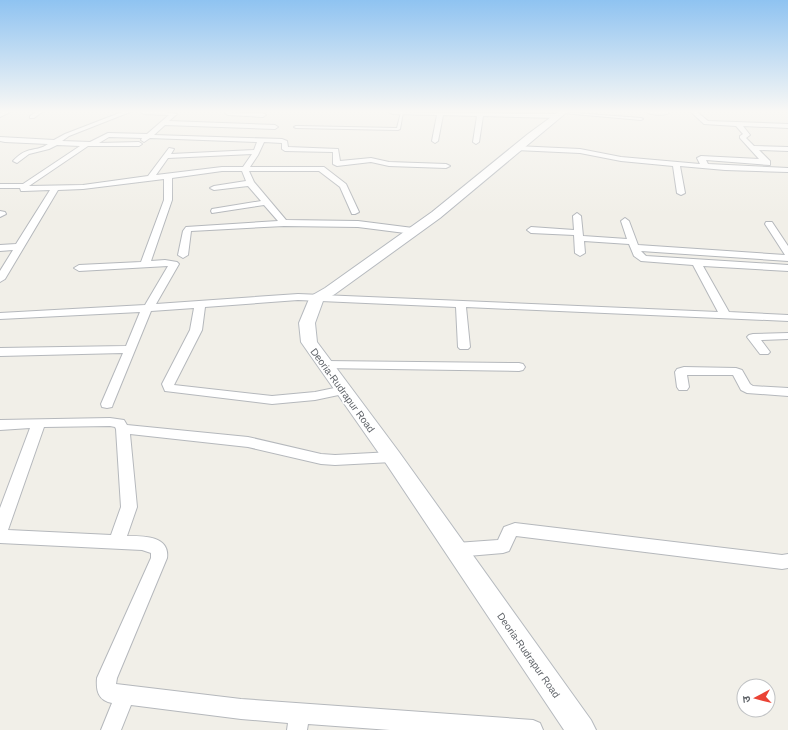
<svg xmlns="http://www.w3.org/2000/svg" width="788" height="730" font-family="Helvetica,'Noto Sans Devanagari',sans-serif">
	<rect width="100%" height="100%" fill="#f1efe8"/>
	<g fill="none" stroke-linecap="round" stroke-linejoin="round">
		<g stroke="#b5b8bc" stroke-width="2">
			<g id="lane">
				<polygon points="401,112 403,112 400,129 398,130 296,128 294,127 296,126 397,128"/>
				<polygon points="562,112 641,118 643,119 641,120 563,113"/>
			</g>
		</g>
		<g stroke="#b5b8bc" stroke-width="2">
			<g id="street">
				<polygon points="3,112 10,112 0,117 0,113"/>
				<polygon points="36,112 42,112 34,118 30,118 30,116"/>
				<path d="M122 112H130L69 136 62 141 90 142 108 133 147 134 169 115 144 114 141 112H166L177 114 169 121 275 125 278 127 275 129 165 125 154 135 282 139 287 141 288 147 338 149 340 161 371 158 389 162 446 164 450 166 446 168 389 166 371 162 337 166 333 164V152L285 151 282 149V143L264 142 258 155 250 167H324L346 184 359 212 355 214H352L340 187 319 171H249L254 182 286 220 358 221 413 228 417 231 413 234 358 227 284 226 191 231 188 255 183 258 178 255 183 231 186 227 278 221 264 205 212 213 211 211 212 209 261 201 248 186 214 190 210 188 214 186 246 181 242 171H222L172 178V200L151 261 165 260 177 262 179 264 156 304 298 294 718 312 693 265 641 261 634 256 629 244 584 241 585 253 580 256 575 253 574 235 531 233 527 230 531 227 574 230 573 216 577 213 581 216 583 236 627 239 621 221 625 218 629 221 638 245 785 255 765 224 766 222H772L788 246V261L641 251 646 256 788 265V271L703 266 729 312 788 315V321L466 307 470 347 468 349H460L458 347 456 307 298 300 205 307 202 330 174 385 272 396 315 392 344 386 348 387 350 390 348 393 315 400 272 404 165 391 162 384 190 330 194 308 151 311 113 404 112 407 107 408 102 407 101 404 123 353 0 356V348L126 346 140 312 0 319V313L145 305 168 266 79 271 74 268 79 265 141 262 164 200V179L83 189 58 190 5 279 0 282V271L13 250 0 251V245L16 244 50 190 24 191H21L20 188H0V184H23L80 146 57 145 49 149 29 154 17 163 13 161C28 145 35 153 48 144L5 142 0 141V137L54 140 65 134ZM109 137 142 138 141 140 144 142 150 138 257 142 254 150 171 154 174 149 169 148 148 176 83 185 29 186 88 146H139L142 144 139 142 99 143ZM252 154 243 167H222L156 175 168 158Z"/>
				<polygon points="226,112 263,113 266,115 263,117 228,115 225,113"/>
				<polygon points="389,112 557,114 560,116 557,118 483,116 479,142 476,144 473,142 477,116 443,115 438,141 435,143 432,141 437,115 392,114"/>
				<path d="M646 112H668L669 113C664 116 651 115 646 112Z"/>
				<polygon points="691,112 697,112 708,121 788,124 788,128 743,126 750,135 746,138 754,146 788,147 788,151 759,150 770,161 770,165 706,160 708,164 788,168 788,172 725,170 680,166 685,193 681,195 677,193 673,166 621,161 580,153 516,150 513,148 516,146 580,149 621,157 700,164 697,158 701,156 759,159 740,138 740,136 743,134 736,126 704,124"/>
				<polygon points="0,211 5,212 6,214 0,217"/>
				<polygon points="788,333 788,339 761,340 770,352 768,354 760,354 747,337 749,335 753,334"/>
				<polygon points="325,361 519,363 523,364 525,367 523,370 519,371 321,368 319,365 321,362"/>
				<polygon points="684,367 736,368 742,370 750,384 753,386 788,388 788,396 747,393 741,390 733,375 687,375 689,387 687,390 679,390 677,387 675,372 677,369"/>
				<path d="M110 418 124 420 127 425 248 437 321 454 335 455 392 452 397 453 399 457 397 461 392 462 335 465 321 464 248 447 130 434 137 507 127 536C144 536 170 536 167 558L117 678 116 684 241 699 533 720 540 723 543 730H390L308 724 307 730H287L288 723 241 719 131 705 121 730H101L112 703C98 700 96 691 97 678L151 558V553L142 550 0 543V508L30 428 0 430V420ZM110 426 115 427 116 429 121 507 111 535 8 530 44 427Z"/>
				<polygon points="515,523 782,555 788,554 788,568 782,569 516,536 509,551 503,553 456,557 450,555 448,550 450,545 456,543 498,540 504,527"/>
			</g>
		</g>
		<g stroke="#b6babf" stroke-width="2">
			<polygon id="secondary" points="558,112 567,112 440,218 335,294 323,301 315,323 317,342 399,452 591,720 596,730 564,730 385,462 301,342 299,323 309,299 311,296 325,288 432,212 528,134"/>
		</g>
		<use href="#lane" fill="#fff" fill-rule="evenodd"/>
		<use href="#street" fill="#fff" fill-rule="evenodd"/>
		<use href="#secondary" fill="#fff" fill-rule="evenodd"/>
	</g>
	<linearGradient id="sky" x2="0" y2="1"><stop stop-color="#8fc3f1"/><stop offset="0.52" stop-color="#f9f8f5"/><stop offset="1" stop-color="#f9f8f5" stop-opacity="0"/></linearGradient>
	<rect width="788" height="214" fill="url(#sky)"/>
	<g text-anchor="middle" stroke-width="3.5" stroke-linejoin="round" paint-order="stroke">
		<g font-size="10" fill="#5f6368" stroke="#fff">
			<text transform="translate(343 390) rotate(54)" y="4">Deoria-Rudrapur Road</text>
			<text transform="translate(529 655) rotate(55)" y="4">Deoria-Rudrapur Road</text>
		</g>
	</g>
	<g transform="translate(756 698) rotate(263)"><circle r="19" fill="#ffffff" stroke="#bfc1c3"/>
	<path d="M0-3L7 15L0 10L-7 15Z" fill="#ea4335"/>
	<text y="-6" font-size="11" font-weight="bold" text-anchor="middle" fill="#5f6368">उ</text>
	</g>
</svg>
